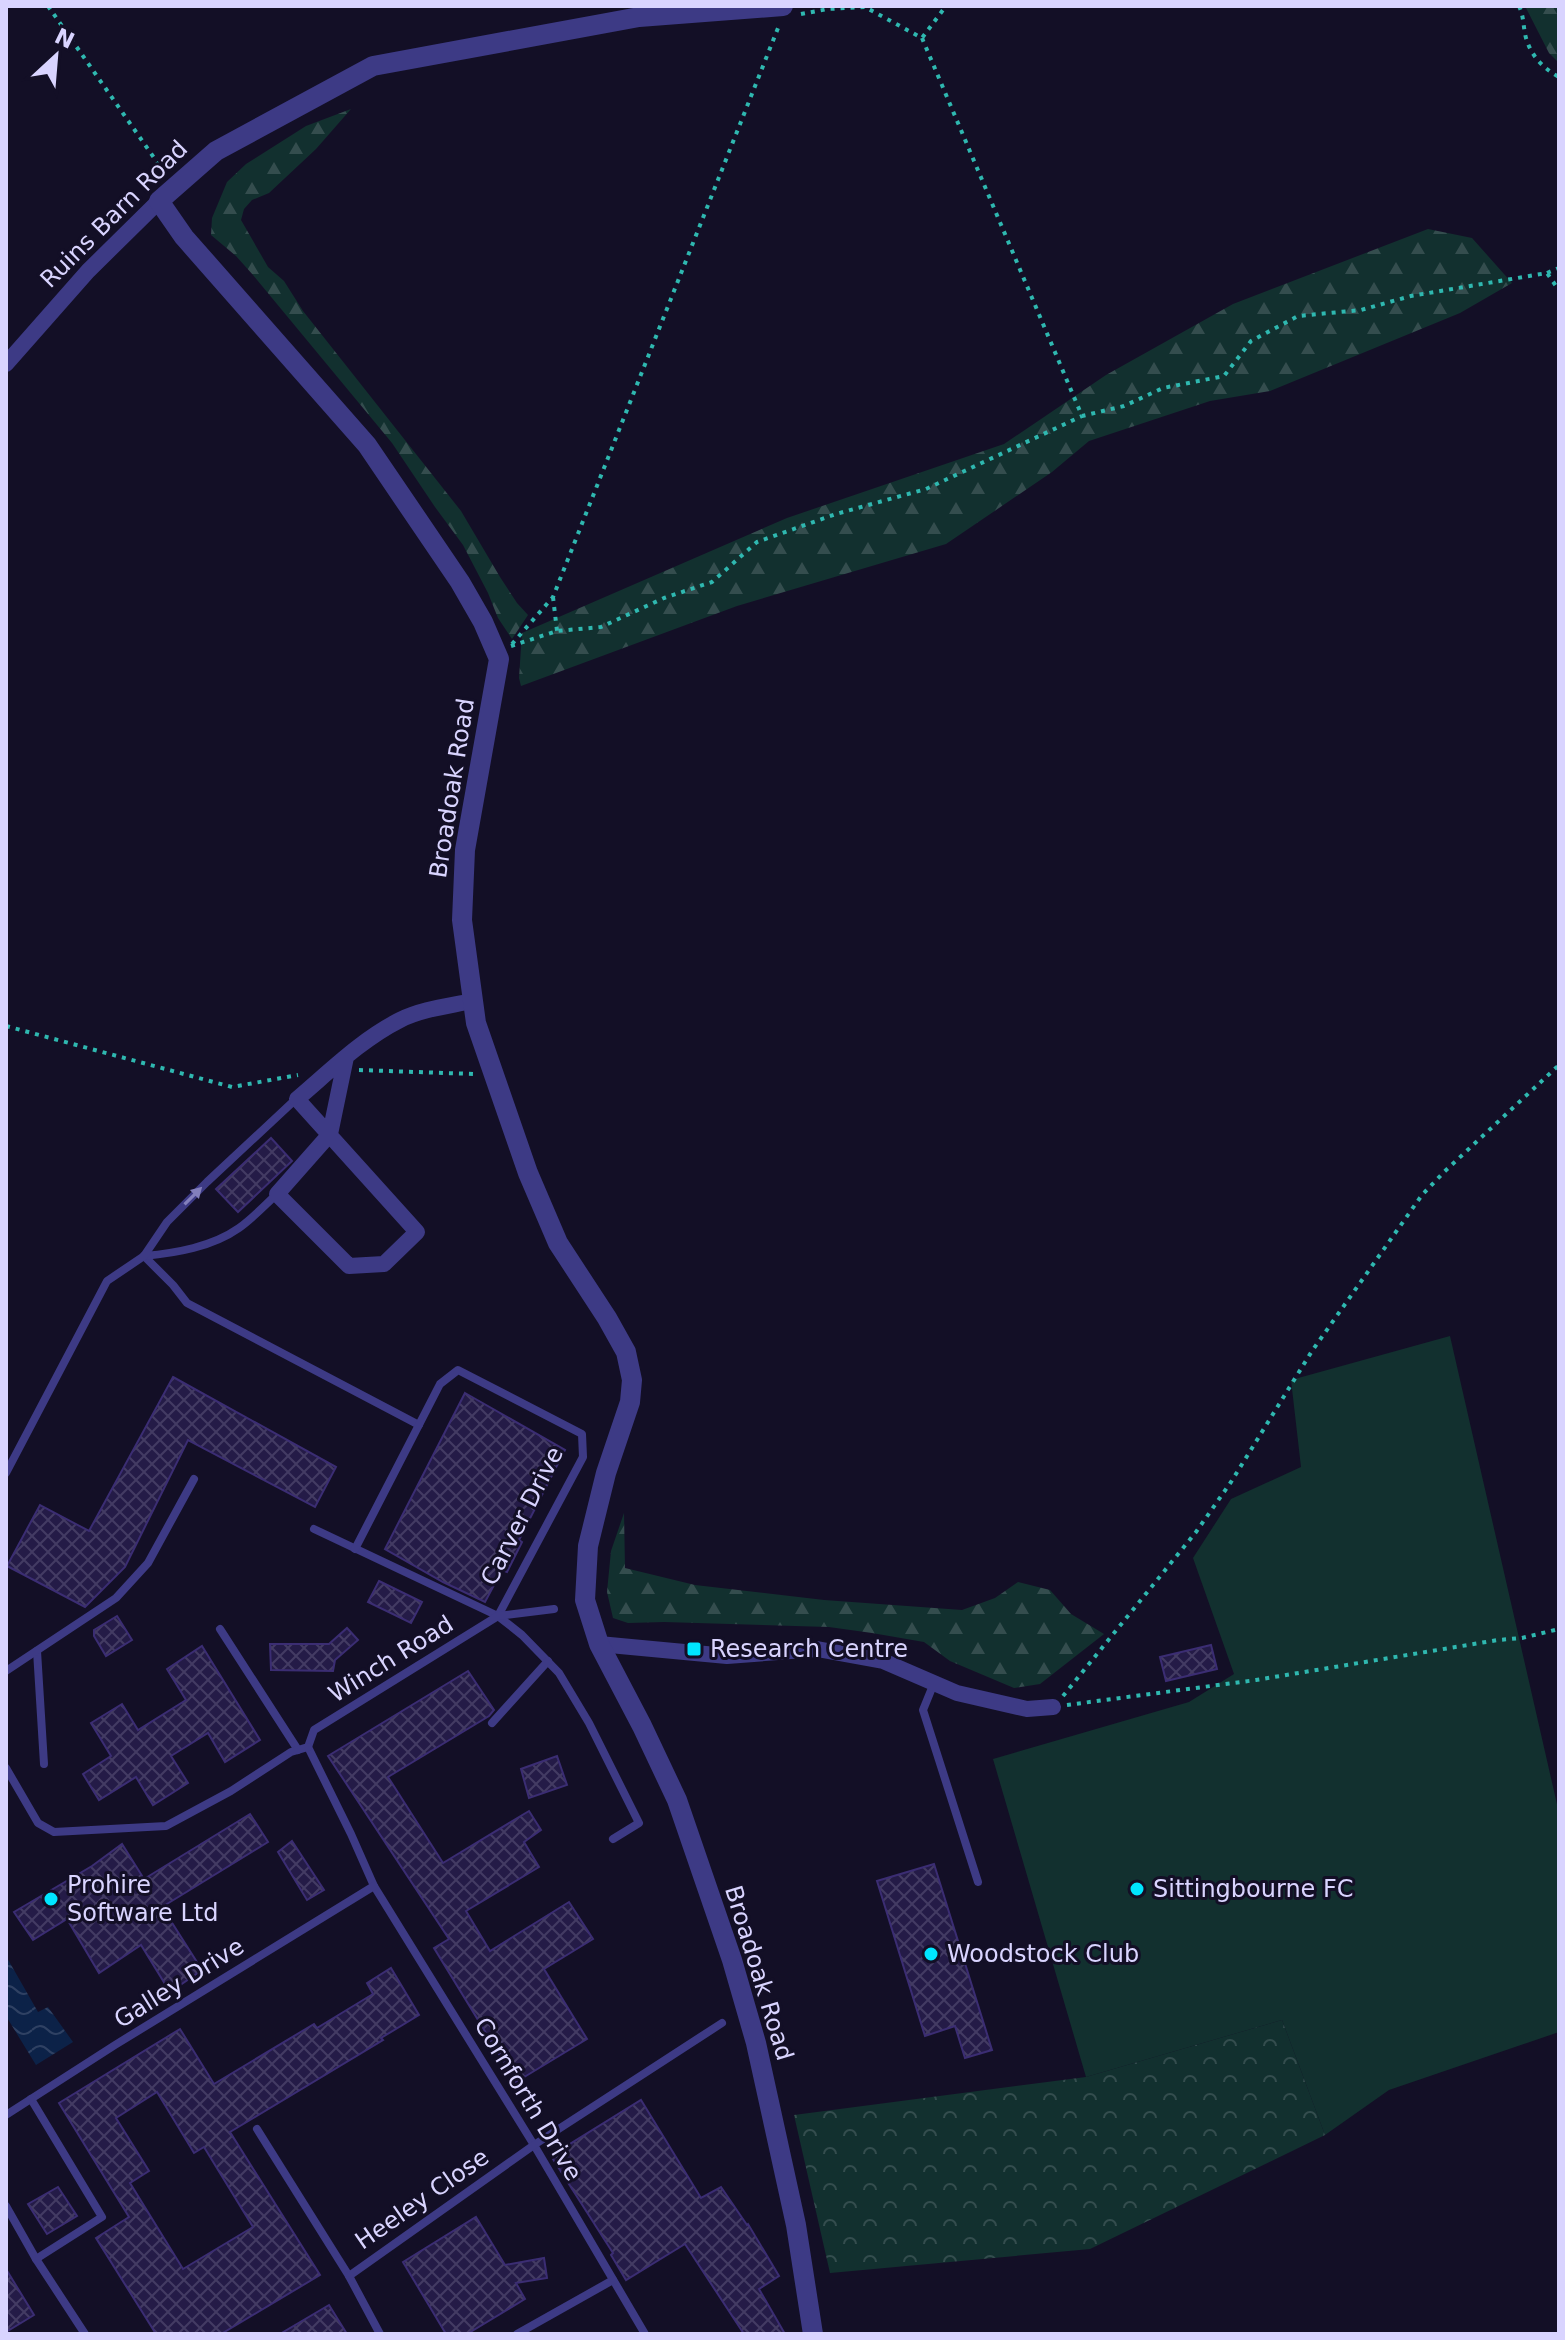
<svg xmlns="http://www.w3.org/2000/svg" width="1565" height="2340" font-family="'DejaVu Sans',sans-serif">
	<defs>
		<pattern id="forest-firs" width="22" height="20" patternUnits="userSpaceOnUse" patternTransform="scale(2)"><rect width="22" height="20" fill="#12302f"/><path d="M5 1l3.5 6h-7zM16 11l3.5 6h-7z" fill="#344d4e"/></pattern>
		<pattern id="park-crowns" width="20" height="18" patternUnits="userSpaceOnUse" patternTransform="scale(2)"><rect width="20" height="18" fill="#12302f"/><path d="M2 6a3 3 0 1 1 6 0M12 15a3 3 0 1 1 6 0" fill="none" stroke="#344d4e"/></pattern>
		<pattern id="water-waves" width="16" height="10" patternUnits="userSpaceOnUse" patternTransform="scale(2)"><rect width="16" height="10" fill="#0c2248"/><path d="M0 5q4-4 8 0t8 0" fill="none" stroke="#2f4163"/></pattern>
		<pattern id="building-cross-hatch" width="8" height="8" patternUnits="userSpaceOnUse" patternTransform="scale(2)"><rect width="8" height="8" fill="#241b47"/><path d="M0 0l8 8M0 8l8-8" fill="none" stroke="#433b63"/></pattern>
	</defs>
	<rect width="100%" height="100%" fill="#130f26"/>
	<polygon fill="#12302f" points="1450,1336 1559,1813 1559,2032 1389,2090 1325,2135 1282,2020 1086,2077 993,1759 1189,1702 1234,1674 1193,1558 1231,1499 1301,1467 1291,1380"/>
	<g fill="url(#forest-firs)">
		<polygon points="1525,6 1559,6 1559,63 1549,53"/>
		<polygon points="351,109 316,149 269,193 252,200 244,209 241,220 268,267 284,281 303,311 461,511 500,577 517,603 528,615 512,639 498,618 488,593 463,545 435,507 392,443 253,275 236,256 211,235 212,218 227,182 246,164 306,126"/>
		<polygon points="1428,229 1472,238 1512,283 1460,313 1270,391 1210,401 1089,441 1052,472 946,544 737,606 521,686 519,678 522,633 787,518 1004,444 1106,375 1233,304"/>
		<polygon points="624,1513 625,1568 695,1585 824,1600 962,1610 995,1598 1018,1582 1050,1590 1071,1614 1104,1634 1040,1684 1014,1688 950,1661 924,1642 872,1633 829,1627 664,1622 628,1623 613,1618 607,1592 611,1551"/>
	</g>
	<polygon fill="url(#park-crowns)" points="1282,2020 1325,2135 1090,2249 830,2273 794,2115 1086,2077"/>
	<polygon fill="url(#water-waves)" points="6,1956 38,2012 48,2007 73,2042 36,2065 6,2016"/>
	<g fill="url(#building-cross-hatch)" stroke="#3b2d73" stroke-width="2" fill-rule="evenodd">
		<polygon points="271,1138 292,1161 238,1212 216,1189"/>
		<polygon points="173,1377 336,1467 315,1507 188,1440 125,1567 85,1607 7,1566 40,1505 89,1531"/>
		<polygon points="465,1393 565,1450 519,1540 522,1542 507,1572 502,1570 485,1602 443,1582 385,1549"/>
		<polygon points="379,1581 422,1602 411,1623 368,1602"/>
		<polygon points="117,1616 132,1640 106,1656 94,1636 94,1630"/>
		<polygon points="347,1628 358,1640 335,1660 333,1671 271,1670 270,1644 329,1644"/>
		<polygon points="1211,1645 1217,1669 1166,1681 1160,1657"/>
		<polygon points="202,1646 260,1740 225,1762 208,1733 171,1756 188,1783 153,1805 136,1777 99,1800 83,1774 111,1756 91,1723 122,1704 138,1730 186,1700 167,1669"/>
		<polygon points="468,1671 494,1710 489,1716 388,1777 443,1863 529,1811 541,1830 524,1842 539,1867 466,1911 490,1951 569,1902 593,1939 544,1969 587,2039 516,2082 434,1948 449,1939 328,1756"/>
		<polygon points="557,1756 567,1785 529,1798 521,1769"/>
		<polygon points="250,1814 268,1842 162,1907 202,1970 170,1992 141,1945 99,1973 67,1919 33,1940 14,1912 92,1866 122,1844 144,1879"/>
		<polygon points="292,1841 324,1890 307,1900 278,1852"/>
		<polygon points="934,1864 992,2050 965,2058 955,2026 925,2036 877,1881"/>
		<path d="M391 1968 419 2015 381 2038 383 2040 230 2132 320 2275 221 2334H156L96 2238 129 2217 59 2103 180 2029 214 2084 314 2024 317 2028 373 1994 367 1983ZM157 2092 194 2153 204 2147 253 2227 183 2269 130 2183 149 2171 116 2118Z"/>
		<polygon points="641,2100 701,2198 721,2187 747,2225 748,2224 779,2276 759,2289 785,2334 744,2334 685,2244 626,2280 611,2255 613,2253 553,2159 556,2149 568,2145"/>
		<polygon points="58,2187 77,2216 47,2234 28,2204"/>
		<polygon points="476,2217 505,2265 544,2258 547,2278 516,2283 525,2299 467,2334 446,2334 403,2262"/>
		<polygon points="6,2269 34,2315 6,2332"/>
		<polygon points="329,2305 347,2334 280,2334"/>
	</g>
	<g fill="none" stroke-linecap="round" stroke-linejoin="round">
		<g stroke="#2fb8b0" stroke-width="4" stroke-dasharray="4 6" stroke-linecap="butt">
			<polyline points="48,6 164,172"/>
			<path d="M1519 6C1524 16 1523 27 1526 38 1531 56 1544 69 1559 77"/>
			<polyline points="801,14 828,9 865,7 922,38 946,6"/>
			<polyline points="922,38 1082,416 1124,406 1163,388 1224,376 1251,341 1298,316 1361,310 1411,296 1547,273 1556,286 1559,286"/>
			<polyline points="1547,273 1559,268"/>
			<polyline points="553,597 557,631"/>
			<polyline points="512,644 553,597 780,23"/>
			<polyline points="511,646 557,631 601,627 664,598 712,582 757,542 836,514 926,489 1082,416"/>
			<polyline points="6,1026 232,1087 298,1075"/>
			<polyline points="359,1070 474,1074"/>
			<polyline points="1063,1696 1196,1532 1231,1482 1312,1351 1422,1195 1444,1172 1559,1065"/>
			<polyline points="1067,1705 1256,1680 1498,1640 1522,1638 1559,1629"/>
		</g>
		<g stroke="#3d3a85" stroke-width="8">
			<polyline points="144,1256 173,1285 187,1303 419,1425"/>
			<path d="M144 1256C176 1253 212 1247 239 1228 253 1218 265 1205 277 1194"/>
			<polyline points="6,1473 107,1281 144,1256 167,1222 207,1182 296,1099"/>
			<polyline points="314,1529 498,1616 522,1635 559,1673 589,1723 639,1823 613,1839"/>
			<polyline points="355,1549 440,1384 458,1370 582,1434 583,1457 498,1616"/>
			<polyline points="220,1629 298,1750"/>
			<polyline points="37,1651 44,1764"/>
			<polyline points="6,1671 116,1598 148,1563 194,1479"/>
			<polyline points="934,1683 923,1710 978,1882"/>
			<polyline points="492,1723 548,1661"/>
			<polyline points="308,1747 351,1834 374,1886 534,2145 645,2334"/>
			<polyline points="308,1747 314,1730 498,1616 554,1609"/>
			<polyline points="6,1768 38,1823 54,1832 166,1826 231,1791 291,1752 308,1747"/>
			<polyline points="31,2099 102,2217 36,2259"/>
			<polyline points="6,2115 115,2045 374,1886"/>
			<polyline points="257,2129 349,2276"/>
			<polyline points="6,2206 36,2259 85,2334"/>
			<polyline points="380,2334 349,2276 534,2145 722,2023"/>
			<polyline points="517,2334 613,2280"/>
		</g>
		<g stroke="#3d3a85" stroke-width="16">
			<polyline points="6,364 88,271 159,201"/>
			<path d="M346 1057 330 1134 277 1194 349 1266 384 1264 417 1232 297 1099C330 1071 362 1039 400 1020 422 1009 449 1006 472 1001"/>
			<polyline points="599,1644 727,1656 817,1649 883,1661 957,1693 1027,1709 1053,1707"/>
		</g>
		<polyline stroke="#3d3a85" stroke-width="20" points="783,6 639,17 373,66 216,151 159,201 184,237 367,445 460,582 483,622 499,659 465,850 462,920 476,1023 528,1173 558,1243 607,1318 626,1352 632,1380 630,1402 606,1473 588,1546 585,1600 599,1644 642,1726 677,1800 732,1960 756,2043 796,2225 813,2334"/>
	</g>
	<defs><path id="oneway-solid" d="M-6-.8H1V-3.2L6.5 0L1 3.2V.8H-6Z" transform="scale(2)"/></defs>
	<use fill="#837fbc" href="#oneway-solid" transform="translate(193 1196) rotate(-45)"/>
	<g fill="#00e5ff" stroke="#130f26" stroke-width="3">
		<rect x="686" y="1641" width="16" height="16" rx="4"/>
		<circle cx="1137" cy="1889" r="8"/>
		<circle cx="51" cy="1899" r="8"/>
		<circle cx="931" cy="1954" r="8"/>
	</g>
	<g text-anchor="middle" stroke-width="6" stroke-linejoin="round" paint-order="stroke">
		<g font-size="24" fill="#d9d4ff" stroke="#130f26">
			<text transform="translate(114 214) rotate(-45)" y="8">Ruins Barn Road</text>
			<text transform="translate(452 788) rotate(-81)" y="8">Broadoak Road</text>
			<text transform="translate(522 1516) rotate(-63)" y="8">Carver Drive</text>
			<text transform="translate(391 1659) rotate(-32)" y="8">Winch Road</text>
			<text transform="translate(759 1973) rotate(73)" y="8">Broadoak Road</text>
			<text transform="translate(179 1983) rotate(-32)" y="8">Galley Drive</text>
			<text transform="translate(528 2099) rotate(59)" y="8">Cornforth Drive</text>
			<text transform="translate(422 2199) rotate(-35)" y="8">Heeley Close</text>
		</g>
		<g font-size="24" fill="#d9d4ff" stroke="#130f26" text-anchor="start">
			<text x="710" y="1657">Research Centre</text>
			<text x="67" y="1893">Prohire<tspan x="67" dy="28">Software Ltd</tspan></text>
			<text x="1153" y="1897">Sittingbourne FC</text>
			<text x="947" y="1962">Woodstock Club</text>
		</g>
	</g>
	<rect width="1565" height="2340" fill="none" stroke="#d9d4ff" stroke-width="16"/>
	<g transform="translate(56 56) rotate(26)" stroke="#130f26" stroke-width="6" paint-order="stroke">
	<path d="M0-6L14 30L0 20L-14 30Z" fill="#d9d4ff"/>
	<text y="-12" font-size="22" font-weight="bold" text-anchor="middle" fill="#d9d4ff">N</text>
	</g>
</svg>
